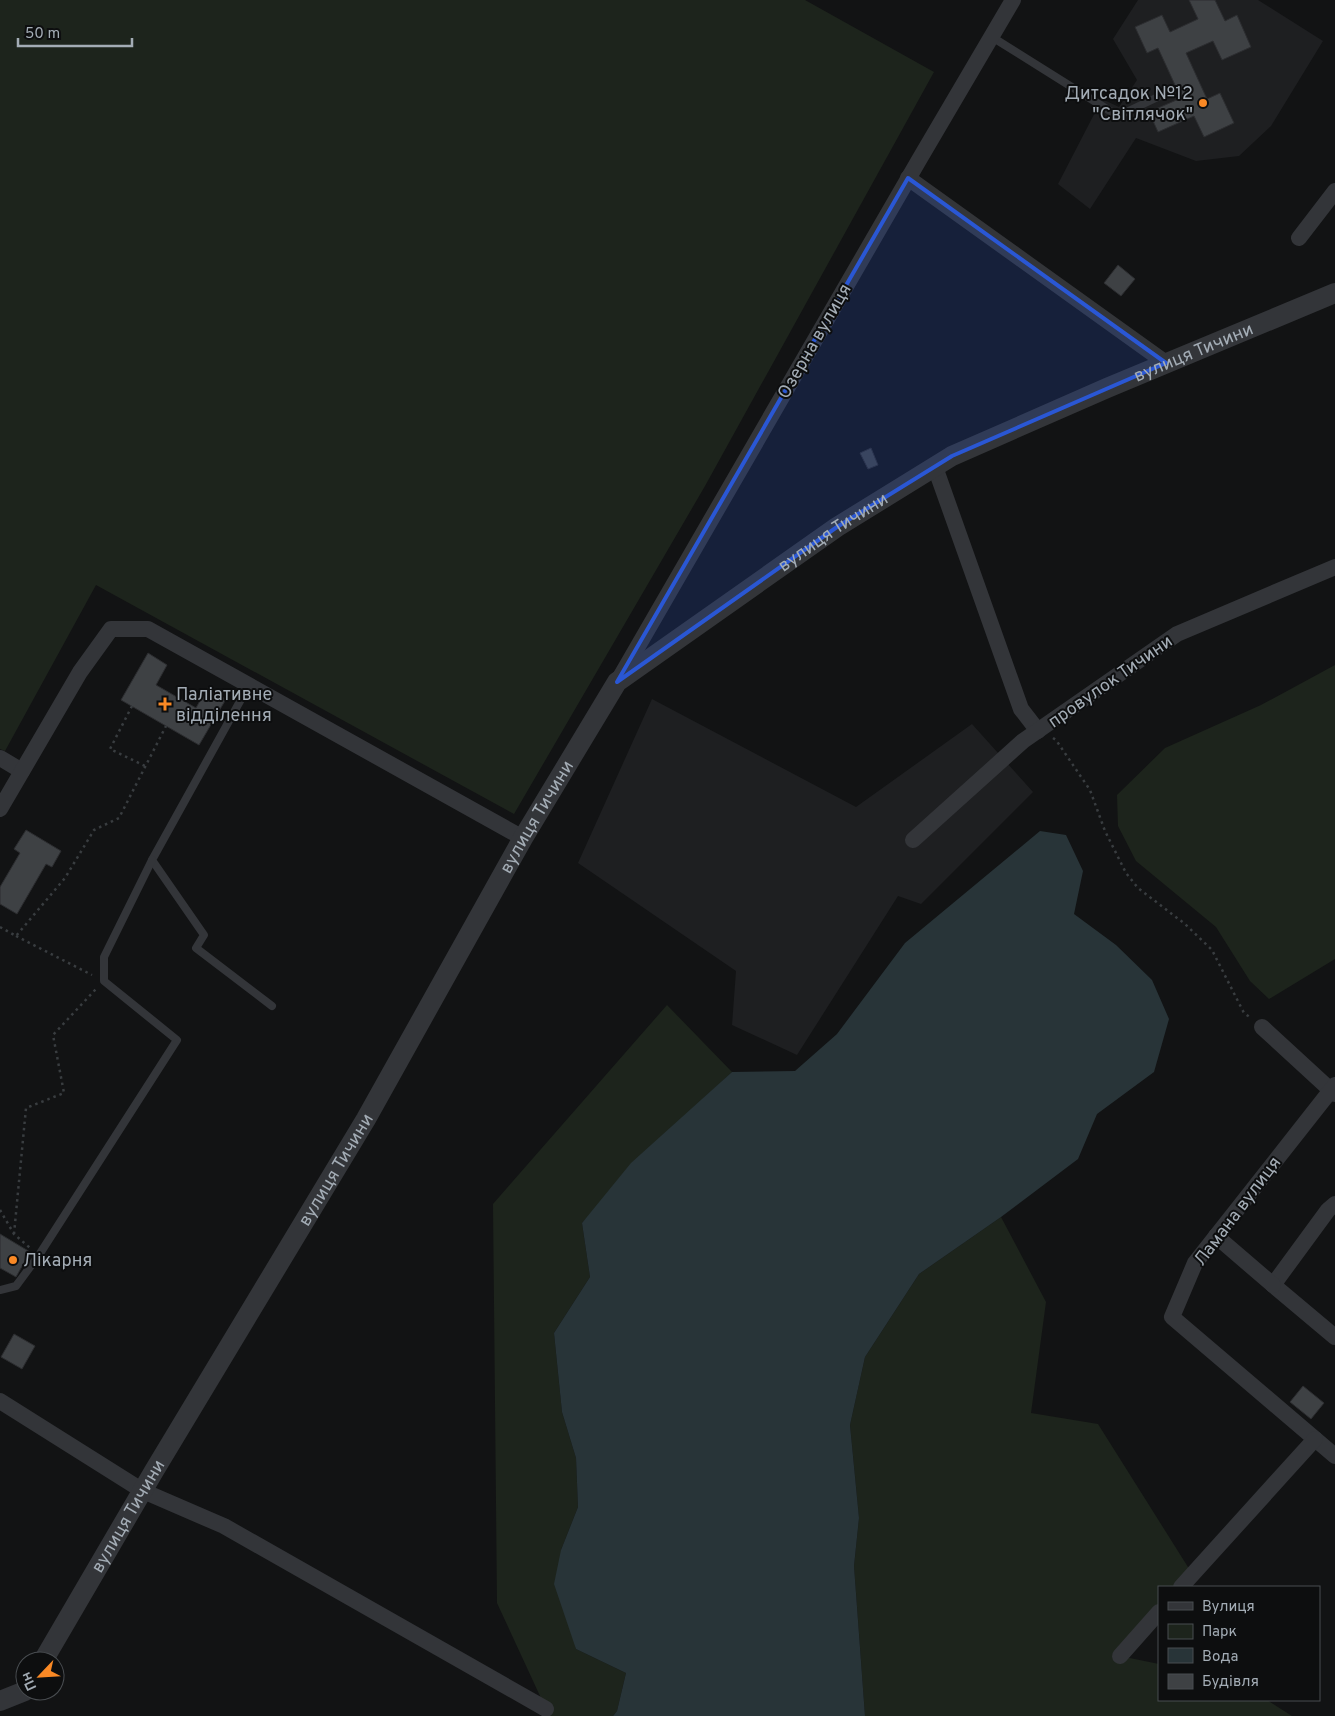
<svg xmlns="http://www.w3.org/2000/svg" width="1335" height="1716" font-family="Overpass,sans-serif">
	<rect width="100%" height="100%" fill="#121314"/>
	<g fill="#1e1f21">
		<polygon points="1138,0 1258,0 1323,41 1271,126 1239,156 1196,161 1136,138 1090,209 1058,184 1102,99 1119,107 1137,80 1113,39"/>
		<polygon points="652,699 856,807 972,724 1033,792 921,904 898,896 797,1055 732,1025 736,971 578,863"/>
	</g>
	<g fill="#1d241c">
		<polygon points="0,0 805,0 934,72 705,486 514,814 96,585 5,751 0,749"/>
		<polygon points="1335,665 1335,959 1269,999 1250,981 1216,927 1136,861 1118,826 1117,795 1165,748 1261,705"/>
		<polygon points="667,1005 732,1072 686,1115 582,1223 590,1277 554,1333 562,1412 576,1458 578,1507 561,1550 576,1649 626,1673 617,1711 613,1716 544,1716 546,1709 497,1603 493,1204"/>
		<polygon points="1001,1217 1046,1302 1031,1413 1098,1424 1193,1575 1181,1587 1159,1587 1159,1612 1120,1656 1159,1664 1159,1700 1267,1700 1292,1716 865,1716 854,1566 859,1518 850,1425 865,1357 919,1274"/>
	</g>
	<polygon fill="#283438" points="1040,831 1066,835 1083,871 1074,914 1116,945 1152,980 1169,1019 1154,1072 1097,1114 1078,1159 1001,1217 919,1274 865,1357 850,1425 859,1518 854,1566 865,1716 613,1716 617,1711 626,1673 576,1649 554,1584 561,1550 578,1507 576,1458 562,1412 554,1333 590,1277 582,1223 631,1163 732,1072 795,1071 837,1034 905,943"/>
	<g fill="#3e4144" stroke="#2c2d30">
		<polygon points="1189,0 1215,0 1225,21 1237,15 1251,47 1222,60 1213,41 1186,53 1207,99 1220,93 1234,123 1204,137 1194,116 1158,132 1149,112 1181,98 1158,48 1147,53 1135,27 1162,15 1170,32 1198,19"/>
		<polygon points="1118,265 1135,279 1121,296 1104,283"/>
		<polygon points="871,448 878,465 868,469 860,453"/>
		<polygon points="148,653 167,665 156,685 196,708 207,688 226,699 199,745 121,700"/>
		<polygon points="26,830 61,851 52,867 46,864 17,914 0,904 0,887 20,853 14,849"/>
		<polygon points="0,1234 30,1252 16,1277 0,1268"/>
		<polygon points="14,1334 35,1346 22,1369 1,1357"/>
		<polygon points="1303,1386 1324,1403 1311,1419 1290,1402"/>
	</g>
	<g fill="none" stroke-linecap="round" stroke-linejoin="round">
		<g stroke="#393d40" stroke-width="2.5" stroke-dasharray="2.5 4" stroke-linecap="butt">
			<polyline points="132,706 110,749 145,766"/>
			<polyline points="1053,738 1056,740 1090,790 1105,831 1126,873 1138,888 1185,924 1212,950 1244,1013 1251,1018"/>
			<polyline points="0,927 16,936 65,878 94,830 119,818 166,726"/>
			<polyline points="16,936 92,975"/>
			<polyline points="0,1210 14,1234 30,1248"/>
			<polyline points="14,1234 26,1108 64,1093 53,1035 96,989"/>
		</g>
		<g stroke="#333539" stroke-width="8">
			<polyline points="992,37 1118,116 1160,96"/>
			<polyline points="249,685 152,860 204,935 196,948 272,1006"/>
			<polyline points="0,1290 16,1286 39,1255 177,1040 104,981 104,957 152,860"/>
		</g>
		<g stroke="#333539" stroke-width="16">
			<polyline points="908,178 1166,363"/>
			<polyline points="1299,238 1335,191"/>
			<polyline points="935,467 1021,709 1038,731"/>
			<polyline points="619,679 919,160 1013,0"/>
			<polyline points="0,758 22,771"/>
			<polyline points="0,809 80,672 111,629 148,629 523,838"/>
			<polyline points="913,840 1023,741 1177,634 1335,567"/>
			<polyline points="1262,1027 1335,1094"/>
			<polyline points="1335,1085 1195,1263 1172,1317 1335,1456"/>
			<polyline points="1335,1204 1328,1210 1273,1285 1335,1337"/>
			<polyline points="1216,1236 1273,1285"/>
			<polyline points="0,1401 143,1491 224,1526 546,1709"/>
			<polyline points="1181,1587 1315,1439"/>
			<polyline points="1120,1656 1159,1612"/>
		</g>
		<g stroke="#333539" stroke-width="20">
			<path id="s1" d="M43 1661 154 1471 366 1119 523 838 617 682 837 527 952 456 1107 388 1335 293"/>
			<polyline points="0,1701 25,1691"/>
		</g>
	</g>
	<path fill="#2a57d4" fill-opacity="0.2" stroke="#2a57d4" stroke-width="4" stroke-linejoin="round" d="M908 178 1166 363 952 456 837 527 617 682Z"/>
	<g fill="#fa8925" stroke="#0d0e0f" stroke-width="2">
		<circle cx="1203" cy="103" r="5"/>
		<path d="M162.5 696.5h5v5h5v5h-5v5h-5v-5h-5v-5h5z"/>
		<circle cx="13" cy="1260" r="5"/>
	</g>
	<g text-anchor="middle" stroke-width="4" stroke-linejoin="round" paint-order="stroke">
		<g font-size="18" fill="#a3acb5" stroke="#0d0e0f" text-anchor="start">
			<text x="1193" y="99" text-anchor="end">Дитсадок №12<tspan x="1193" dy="21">"Світлячок"</tspan></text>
			<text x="176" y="700">Паліативне<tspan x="176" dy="21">відділення</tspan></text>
			<text x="23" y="1266">Лікарня</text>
		</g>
		<g font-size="18" fill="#a3acb5" stroke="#0d0e0f">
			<text transform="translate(814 341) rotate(-60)" y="6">Озерна вулиця</text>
			<text dy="6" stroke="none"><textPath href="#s1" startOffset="1802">вулиця Тичини</textPath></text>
			<text dy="6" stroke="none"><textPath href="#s1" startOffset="1398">вулиця Тичини</textPath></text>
			<text transform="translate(1110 681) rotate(-35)" y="6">провулок Тичини</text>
			<text dy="6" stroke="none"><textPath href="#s1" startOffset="978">вулиця Тичини</textPath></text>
			<text dy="6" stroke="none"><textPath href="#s1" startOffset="572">вулиця Тичини</textPath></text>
			<text transform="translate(1237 1211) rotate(-53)" y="6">Ламана вулиця</text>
			<text dy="6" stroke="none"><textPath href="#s1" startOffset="168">вулиця Тичини</textPath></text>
		</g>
	</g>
	<rect x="1158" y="1586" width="162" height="115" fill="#0d0e0f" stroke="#494d51"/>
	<rect x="1168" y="1602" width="25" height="8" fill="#333539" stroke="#494d51"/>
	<text x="1202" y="1611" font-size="15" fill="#a3acb5">Вулиця</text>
	<rect x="1168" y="1624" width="25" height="15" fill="#1d241c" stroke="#494d51"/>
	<text x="1202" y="1636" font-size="15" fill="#a3acb5">Парк</text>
	<rect x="1168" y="1648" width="25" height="15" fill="#283438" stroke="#494d51"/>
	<text x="1202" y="1661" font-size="15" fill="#a3acb5">Вода</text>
	<rect x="1168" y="1674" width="25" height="15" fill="#3e4144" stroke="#494d51"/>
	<text x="1202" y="1686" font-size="15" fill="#a3acb5">Будівля</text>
	<g transform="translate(40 1676) rotate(245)"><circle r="24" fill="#0d0e0f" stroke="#494d51"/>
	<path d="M0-4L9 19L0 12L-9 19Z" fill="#fa8925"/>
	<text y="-8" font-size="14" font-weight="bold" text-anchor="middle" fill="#a3acb5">Пн</text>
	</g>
	<path d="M18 38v8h114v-8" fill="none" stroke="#a3acb5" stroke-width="2.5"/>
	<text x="25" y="38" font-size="15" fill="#a3acb5" stroke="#0d0e0f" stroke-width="4" paint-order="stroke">50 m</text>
</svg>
